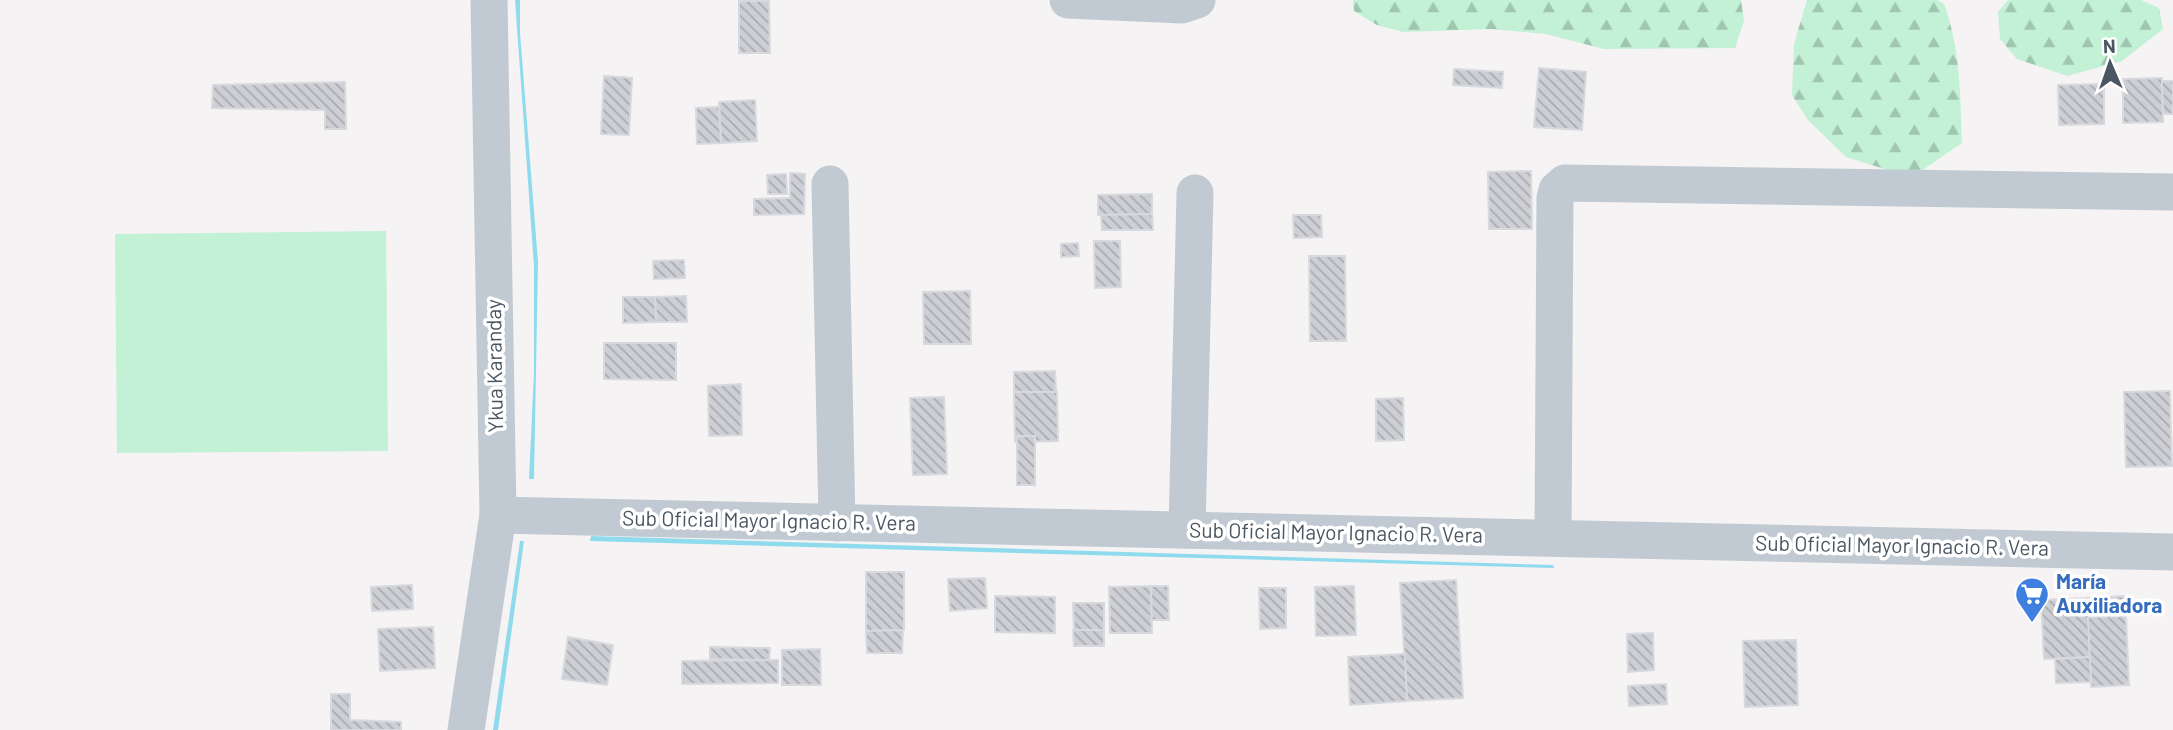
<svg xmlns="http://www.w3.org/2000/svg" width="2173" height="730" font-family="Barlow,sans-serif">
	<defs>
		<pattern id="forest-firs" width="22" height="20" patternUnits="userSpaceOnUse" patternTransform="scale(1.75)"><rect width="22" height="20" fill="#c3f1d5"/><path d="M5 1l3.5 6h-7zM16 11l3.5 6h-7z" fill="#a0c6b0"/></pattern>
		<pattern id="building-back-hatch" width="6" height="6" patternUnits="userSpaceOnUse" patternTransform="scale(1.75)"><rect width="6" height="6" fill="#cdcfd5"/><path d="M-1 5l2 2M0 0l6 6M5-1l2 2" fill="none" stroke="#a8abb0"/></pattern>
	</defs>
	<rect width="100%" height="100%" fill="#f5f3f3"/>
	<g fill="url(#forest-firs)">
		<polygon points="1353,0 1741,0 1744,21 1735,48 1604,49 1546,34 1491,29 1403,32 1377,25 1354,11"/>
		<path d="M1807 0H1937L1944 4C1961 51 1960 94 1962 143L1921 171 1894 172 1846 157 1807 119 1792 95 1794 44Z"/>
		<polygon points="2008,0 2141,0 2159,8 2163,29 2122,61 2067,76 2017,59 2000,39 1998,12"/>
	</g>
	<polygon fill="#c3f1d5" points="386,231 388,451 117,453 115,234"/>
	<g fill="#90daee">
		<polygon points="515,0 520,0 520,33 538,262 534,479 529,479 534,372 534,266"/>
		<polygon points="591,536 1553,565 1554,568 590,541"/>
		<polygon points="520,541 524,541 498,730 493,730"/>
	</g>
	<g fill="url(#building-back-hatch)" stroke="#d7d9de" stroke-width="2">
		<polygon points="739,1 769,1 770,53 739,53"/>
		<polygon points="1539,68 1586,72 1582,130 1534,127"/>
		<polygon points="1454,69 1503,72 1502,88 1453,85"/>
		<polygon points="604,76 632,78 629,135 601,134"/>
		<polygon points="2162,78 2163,122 2123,123 2123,79"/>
		<polygon points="2162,81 2173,81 2173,114 2163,114"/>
		<polygon points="345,82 346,129 325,129 325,110 212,108 213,85"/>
		<polygon points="2104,84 2104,124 2059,125 2058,85"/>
		<polygon points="755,100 757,141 721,143 719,102"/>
		<polygon points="719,107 721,143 697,144 696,108"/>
		<polygon points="1531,171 1532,229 1489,229 1488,172"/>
		<polygon points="790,173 805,174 804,214 754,215 754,199 790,198"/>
		<polygon points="786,174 787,194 768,194 767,175"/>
		<polygon points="1152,194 1152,214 1098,215 1098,195"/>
		<polygon points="1152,214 1153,230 1102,230 1101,215"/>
		<polygon points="1293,215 1321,215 1322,237 1294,238"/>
		<polygon points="1094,241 1120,241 1121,287 1095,288"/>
		<polygon points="1078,243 1079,256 1061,257 1061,244"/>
		<polygon points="1309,256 1345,256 1346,341 1310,341"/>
		<polygon points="684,260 685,278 654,279 653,261"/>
		<polygon points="970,291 971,344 924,344 923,292"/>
		<polygon points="686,296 687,322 656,322 655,297"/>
		<polygon points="623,297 655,297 656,322 623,323"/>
		<polygon points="604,343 676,343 676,380 604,379"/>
		<polygon points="1055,371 1056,392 1014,392 1014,372"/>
		<polygon points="741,384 742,435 709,436 708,386"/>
		<polygon points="2170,391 2172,466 2126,467 2124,392"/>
		<polygon points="1014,392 1057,392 1058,441 1015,442"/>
		<polygon points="944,397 947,474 913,475 910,398"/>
		<polygon points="1403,398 1404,440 1376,441 1376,399"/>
		<rect x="1017" y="436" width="18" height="49"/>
		<polygon points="866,572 904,572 904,630 866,631"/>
		<polygon points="985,578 987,608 950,611 948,579"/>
		<polygon points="1456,580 1463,698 1407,701 1400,583"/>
		<polygon points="412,585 413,609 372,611 371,587"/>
		<polygon points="1151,586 1152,633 1110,633 1109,587"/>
		<polygon points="1151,586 1168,586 1169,620 1152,620"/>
		<polygon points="1354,586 1356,635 1316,636 1315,587"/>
		<polygon points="1259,588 1286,588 1286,628 1260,629"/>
		<polygon points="995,596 1055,597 1055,633 995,632"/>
		<polygon points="2125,596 2126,616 2088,617 2088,598"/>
		<polygon points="2088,598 2090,657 2044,659 2041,600"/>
		<polygon points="1073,603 1104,603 1104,630 1074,630"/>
		<polygon points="2126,616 2129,685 2091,687 2088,617"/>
		<polygon points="433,627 435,668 380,671 378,629"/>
		<polygon points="903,630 902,653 867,653 866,631"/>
		<polygon points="1073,630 1104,630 1104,646 1074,646"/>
		<polygon points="1653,633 1654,670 1628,672 1627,634"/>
		<polygon points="568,637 613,645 607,685 562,679"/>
		<polygon points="1796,640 1798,705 1745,707 1743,641"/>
		<polygon points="710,647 770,648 769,660 710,659"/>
		<polygon points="820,649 821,685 782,685 782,650"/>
		<polygon points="1405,654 1407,701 1350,705 1348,657"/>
		<polygon points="2090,657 2091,682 2056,683 2055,659"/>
		<polygon points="778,660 778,683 682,684 682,661"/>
		<polygon points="1666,684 1667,704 1629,706 1628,686"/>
		<polygon points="331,694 350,694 350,720 401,722 401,730 331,730"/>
	</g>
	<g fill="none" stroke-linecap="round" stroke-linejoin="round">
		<g stroke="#c1cad2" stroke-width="37">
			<polyline points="1068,0 1182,5 1197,0"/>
			<polyline points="830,184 837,523"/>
			<polyline points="498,515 2173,552"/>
			<polyline points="1187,530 1195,193"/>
			<polyline points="1553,538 1555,198 1557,190 1565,183 2173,192"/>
			<polyline points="466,730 498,515 489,0"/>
		</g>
	</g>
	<defs>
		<g id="supermarket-pin" transform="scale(1.75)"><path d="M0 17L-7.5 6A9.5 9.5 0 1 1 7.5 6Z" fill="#3f7fe0" stroke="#fff"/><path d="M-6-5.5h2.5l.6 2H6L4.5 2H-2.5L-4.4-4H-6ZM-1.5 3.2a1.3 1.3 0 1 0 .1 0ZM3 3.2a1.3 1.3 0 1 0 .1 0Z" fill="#fff"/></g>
	</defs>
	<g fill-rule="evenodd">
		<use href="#supermarket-pin" x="2032" y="594"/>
	</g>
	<g text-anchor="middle" stroke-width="7" stroke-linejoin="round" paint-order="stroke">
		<g font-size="21" fill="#4a5661" stroke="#fff">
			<text transform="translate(495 366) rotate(-91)" y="7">Ykua Karanday</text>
			<text transform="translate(769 521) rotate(1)" y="7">Sub Oficial Mayor Ignacio R. Vera</text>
			<text transform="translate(1336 533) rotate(1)" y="7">Sub Oficial Mayor Ignacio R. Vera</text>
			<text transform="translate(1902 546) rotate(1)" y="7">Sub Oficial Mayor Ignacio R. Vera</text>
		</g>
		<g font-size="21" font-weight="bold" fill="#366cbe" stroke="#fff" text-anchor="start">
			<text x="2056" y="589">María<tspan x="2056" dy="24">Auxiliadora</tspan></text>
		</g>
	</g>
	<g transform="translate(2110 63) rotate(358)" stroke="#ffffff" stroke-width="5" paint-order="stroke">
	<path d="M0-5L12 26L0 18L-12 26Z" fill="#4a5661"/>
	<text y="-10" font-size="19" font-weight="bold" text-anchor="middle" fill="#4a5661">N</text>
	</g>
</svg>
